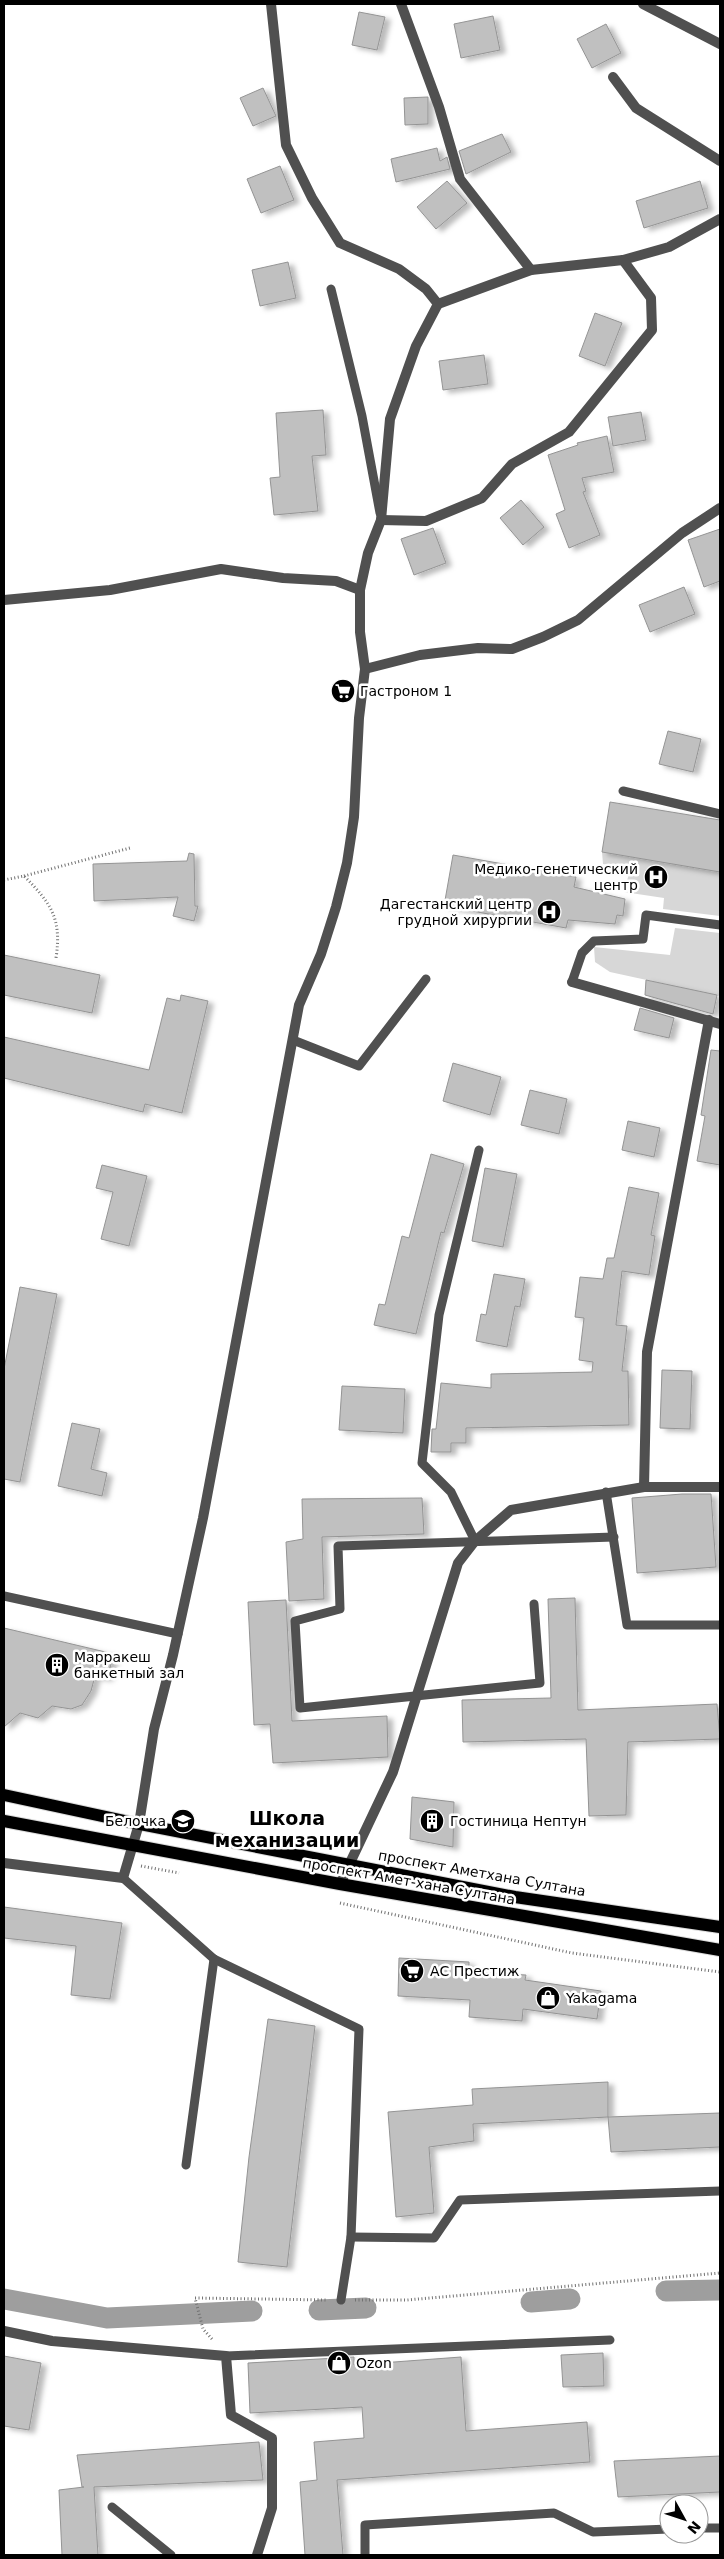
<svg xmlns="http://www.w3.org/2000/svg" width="724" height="2559" font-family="'DejaVu Sans',sans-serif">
	<defs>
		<filter id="shadow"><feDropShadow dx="5.5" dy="3" stdDeviation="2.5" flood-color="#0004"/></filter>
	</defs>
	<rect width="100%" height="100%" fill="#fff"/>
	<g fill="#d7d7d7">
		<polygon points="602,852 720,872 720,916 663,909 664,898 624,892 630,870 603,864"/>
		<polygon points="675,928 720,933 720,996 610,972 595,962 594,947 670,955"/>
	</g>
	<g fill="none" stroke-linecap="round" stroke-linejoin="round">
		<g stroke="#9e9e9e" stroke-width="21">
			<polyline points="666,2291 720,2290"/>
			<polyline points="4,2299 107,2318 252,2311"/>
			<polyline points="531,2302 570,2299"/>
			<polyline points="319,2310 366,2308"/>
		</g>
	</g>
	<g fill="#c0c0c0" stroke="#949494" filter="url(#shadow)">
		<polygon points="359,12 385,17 377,50 352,45"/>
		<polygon points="493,16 500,50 461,58 454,24"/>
		<polygon points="606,24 621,53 592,68 577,39"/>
		<polygon points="263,88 276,116 253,126 240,98"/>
		<polygon points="428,97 428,124 405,125 404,98"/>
		<polygon points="502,134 511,152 466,174 459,151"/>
		<polygon points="437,148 440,161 447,157 450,169 396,182 391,159"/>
		<polygon points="280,166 294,200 261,213 247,179"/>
		<polygon points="447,181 467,203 436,229 417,207"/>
		<polygon points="700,181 708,208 644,228 636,201"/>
		<polygon points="288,262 296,298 260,306 252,270"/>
		<polygon points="595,313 622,323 605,366 579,356"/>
		<polygon points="484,355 488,384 443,390 439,361"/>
		<polygon points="323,410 326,455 312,456 318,511 274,515 270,478 280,477 276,413"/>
		<polygon points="641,412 646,440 613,446 608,417"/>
		<polygon points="607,436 614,472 582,478 586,491 583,492 600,535 569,548 556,514 565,510 548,455 578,445 577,443"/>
		<polygon points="521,500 544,527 523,545 500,518"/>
		<polygon points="433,528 446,563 414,575 401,539"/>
		<polygon points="720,529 720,581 704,587 688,540"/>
		<polygon points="684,587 695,614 650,632 639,605"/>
		<polygon points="668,731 701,739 693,772 659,764"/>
		<polygon points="610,802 720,820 720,872 602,852"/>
		<polygon points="189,853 194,854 195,906 198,906 194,921 173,916 178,897 94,901 93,864 187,861"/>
		<polygon points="453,855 576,877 574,887 625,899 623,916 617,915 615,924 568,920 566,928 444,906"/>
		<polygon points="4,955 100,975 92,1013 4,995"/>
		<polygon points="646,980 717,995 713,1014 645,995"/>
		<polygon points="181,995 208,1001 182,1113 145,1104 143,1112 4,1078 4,1037 149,1070 167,998 180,1001"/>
		<polygon points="640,1008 674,1018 669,1038 634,1030"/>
		<polygon points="711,1050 720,1051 720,1165 697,1161 705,1116 701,1115"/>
		<polygon points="453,1063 501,1077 490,1115 443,1101"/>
		<polygon points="530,1090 567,1099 559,1134 521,1125"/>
		<polygon points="628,1121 660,1128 654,1157 622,1150"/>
		<polygon points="431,1154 464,1164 444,1233 441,1232 416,1334 374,1325 379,1304 385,1305 402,1236 409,1238"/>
		<polygon points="102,1165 147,1176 129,1246 101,1239 113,1192 96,1188"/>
		<polygon points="485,1168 517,1174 503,1247 472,1241"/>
		<polygon points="629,1187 659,1193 651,1235 655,1236 649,1275 622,1271 616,1325 627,1326 622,1371 628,1371 629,1425 466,1428 466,1443 451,1443 451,1452 431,1452 432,1429 436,1429 441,1383 491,1388 491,1374 592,1372 593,1362 579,1360 584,1318 575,1317 580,1277 603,1279 607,1258 614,1258"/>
		<polygon points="494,1274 525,1279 520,1307 515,1306 507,1347 476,1341 481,1314 486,1315"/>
		<polygon points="20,1287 57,1294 20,1482 4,1479 4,1369"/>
		<polygon points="662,1370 692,1371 690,1429 660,1428"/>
		<polygon points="342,1386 405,1389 403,1433 339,1430"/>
		<polygon points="72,1423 100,1429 91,1469 107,1473 102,1496 58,1486"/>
		<polygon points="682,1494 711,1494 716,1567 637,1573 632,1498"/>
		<polygon points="422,1498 424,1534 322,1537 324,1599 289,1601 286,1542 303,1539 302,1499"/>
		<polygon points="575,1598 578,1710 717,1704 720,1739 628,1742 626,1815 589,1816 586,1739 463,1742 462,1700 551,1698 548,1599"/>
		<polygon points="286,1600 292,1721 387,1716 388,1757 273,1763 270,1724 254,1725 248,1602"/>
		<polygon points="4,1628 114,1654 107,1678 95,1676 91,1691 82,1705 71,1709 52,1706 38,1718 20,1713 4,1727"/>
		<polygon points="412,1797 454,1802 453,1847 410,1839"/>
		<polygon points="4,1907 122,1923 110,1999 71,1995 76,1946 4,1938"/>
		<polygon points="399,1958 469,1962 469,1972 526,1975 525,1980 601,1991 597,2019 523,2009 522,2021 469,2017 470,2000 398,1996"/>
		<polygon points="268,2019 315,2026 287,2267 238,2262 249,2157"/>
		<polygon points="608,2082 608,2117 473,2124 474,2141 429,2147 434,2213 396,2217 388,2112 473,2105 472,2089"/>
		<polygon points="720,2113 720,2147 611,2152 608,2117"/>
		<polygon points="603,2353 604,2386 563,2387 561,2355"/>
		<polygon points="4,2356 41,2363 29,2430 4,2426"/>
		<polygon points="354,2357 354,2365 461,2357 466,2431 587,2422 590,2462 337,2480 343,2555 305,2555 300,2482 317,2480 314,2442 364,2438 362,2407 250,2413 248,2363"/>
		<polygon points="259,2442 263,2480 94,2487 98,2555 62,2555 59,2490 84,2487 82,2487 77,2455"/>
		<polygon points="720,2456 720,2492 618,2497 614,2461"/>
	</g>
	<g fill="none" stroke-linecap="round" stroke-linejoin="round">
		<g stroke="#dbdbdb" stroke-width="14">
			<g id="primary">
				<polyline points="4,1795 139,1824 515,1897 720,1927"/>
				<polyline points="4,1821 340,1884 720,1950"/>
			</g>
		</g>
		<g stroke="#727272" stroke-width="3" stroke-dasharray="1 2.5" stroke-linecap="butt">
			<polyline points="24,876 130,848"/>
			<path d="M4 880 24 876C51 903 62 919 56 958"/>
			<polyline points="141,1866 179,1873"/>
			<polyline points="340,1903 572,1953 720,1972"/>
			<polyline points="355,2300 407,2300 720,2273"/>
			<polyline points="212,2339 203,2329 195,2298 328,2300"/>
		</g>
		<g stroke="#505050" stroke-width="9">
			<polyline points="331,289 362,416 380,513"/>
			<polyline points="623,791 720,814"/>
			<polyline points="572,982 582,953 594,941 643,939 646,915 720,925"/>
			<polyline points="293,1040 359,1066 426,979"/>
			<polyline points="606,1492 627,1625 720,1625"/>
			<polyline points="475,1541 451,1492 422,1463 439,1315 479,1150"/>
			<polyline points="4,1596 178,1634"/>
			<polyline points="534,1604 540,1683 300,1708 295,1621 340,1609 338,1546 614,1537"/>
			<polyline points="123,1878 214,1959 359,2029 351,2237 341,2300"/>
			<polyline points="186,2165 214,1959"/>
			<polyline points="351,2237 434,2238 460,2200 720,2191"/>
			<polyline points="226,2356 610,2340"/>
			<polyline points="112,2507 171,2555"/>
			<polyline points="699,2528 720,2528"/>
			<polyline points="365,2555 365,2525 554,2513 593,2532 669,2529"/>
		</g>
		<g stroke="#505050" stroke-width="10">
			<polyline points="401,4 439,107 460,179 531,270"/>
			<polyline points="643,4 720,44"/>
			<polyline points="613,77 636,108 720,161"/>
			<polyline points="438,304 531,270 623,260 669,247 720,219"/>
			<polyline points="381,520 426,521 482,498 512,464 569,432 652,330 651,298 623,260"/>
			<polyline points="4,600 110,590 221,569 283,578 336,581 360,590"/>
			<polyline points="365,669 420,655 478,648 512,649 543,637 578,620 682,533 720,508"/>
			<polyline points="572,982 720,1024"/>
			<polyline points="644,1487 647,1352 709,1020"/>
			<polyline points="4,1863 123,1878 139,1824 154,1729 173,1655 203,1518 299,1005 321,954 336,907 347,863 354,817 359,718 365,669 360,632 360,590 368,553 381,520 390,419 416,346 438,304 426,289 399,269 340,243 312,198 286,145 271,4"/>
			<polyline points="340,1884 393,1772 458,1563 475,1541 511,1510 644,1487 720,1487"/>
			<polyline points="4,2331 52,2341 226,2356 231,2415 272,2438 272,2508 257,2555"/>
		</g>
		<use href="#primary" stroke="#000" stroke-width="12"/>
	</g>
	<defs>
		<g id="supermarket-disc" transform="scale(1.25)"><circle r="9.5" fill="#000" stroke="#fff"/><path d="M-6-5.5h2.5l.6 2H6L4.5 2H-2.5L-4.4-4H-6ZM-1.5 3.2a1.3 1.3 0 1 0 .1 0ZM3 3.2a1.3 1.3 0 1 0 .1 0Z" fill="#fff"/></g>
		<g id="hospital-disc" transform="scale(1.25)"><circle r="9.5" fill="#000" stroke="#fff"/><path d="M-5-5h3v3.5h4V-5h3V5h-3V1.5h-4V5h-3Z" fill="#fff"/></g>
		<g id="building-disc" transform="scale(1.25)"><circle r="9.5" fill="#000" stroke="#fff"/><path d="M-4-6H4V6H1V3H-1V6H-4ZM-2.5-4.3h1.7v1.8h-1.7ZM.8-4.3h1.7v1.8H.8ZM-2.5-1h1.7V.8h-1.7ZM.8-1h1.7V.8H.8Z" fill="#fff"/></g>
		<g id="school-disc" transform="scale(1.25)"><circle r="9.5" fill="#000" stroke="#fff"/><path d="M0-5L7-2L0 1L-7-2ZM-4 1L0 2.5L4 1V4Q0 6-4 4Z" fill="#fff"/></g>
		<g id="shop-disc" transform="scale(1.25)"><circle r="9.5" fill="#000" stroke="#fff"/><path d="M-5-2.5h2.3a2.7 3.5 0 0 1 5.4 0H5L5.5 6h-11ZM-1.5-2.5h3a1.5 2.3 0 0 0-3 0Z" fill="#fff"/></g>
	</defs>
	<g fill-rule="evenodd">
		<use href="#supermarket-disc" x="343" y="691"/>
		<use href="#hospital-disc" x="656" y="877"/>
		<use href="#hospital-disc" x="549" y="912"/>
		<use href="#building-disc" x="57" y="1665"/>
		<use href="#school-disc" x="183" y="1821"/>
		<use href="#building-disc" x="432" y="1821"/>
		<use href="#supermarket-disc" x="412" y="1971"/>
		<use href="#shop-disc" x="548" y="1998"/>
		<use href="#shop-disc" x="339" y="2363"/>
	</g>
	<g text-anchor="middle" stroke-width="5" stroke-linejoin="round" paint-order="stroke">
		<g font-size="14" fill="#000" stroke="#fff" text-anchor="start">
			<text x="360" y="696">Гастроном 1</text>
			<text x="638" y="874" text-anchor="end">Медико-генетический<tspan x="638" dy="16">центр</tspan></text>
			<text x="532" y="909" text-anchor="end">Дагестанский центр<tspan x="532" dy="16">грудной хирургии</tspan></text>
			<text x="74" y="1662">Марракеш<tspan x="74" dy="16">банкетный зал</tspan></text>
			<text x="166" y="1826" text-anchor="end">Белочка</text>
			<text x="450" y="1826">Гостиница Нептун</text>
			<text x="430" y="1976">АС Престиж</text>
			<text x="566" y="2003">Yakagama</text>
			<text x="356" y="2368">Ozon</text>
		</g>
		<g font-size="14" fill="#000" stroke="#fff">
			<text transform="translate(482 1873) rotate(10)" y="5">проспект Аметхана Султана</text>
			<text transform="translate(409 1881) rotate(10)" y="5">проспект Амет-хана Султана</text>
		</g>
		<g font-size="19" font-weight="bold" fill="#000" stroke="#fff">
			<text x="287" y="1825">Школа<tspan x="287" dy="22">механизации</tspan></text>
		</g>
	</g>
	<rect width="724" height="2559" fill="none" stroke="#000000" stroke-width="10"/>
	<g transform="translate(684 2519) rotate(130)"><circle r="24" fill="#ffffff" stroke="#999999"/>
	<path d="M0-4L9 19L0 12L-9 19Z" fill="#000000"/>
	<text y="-8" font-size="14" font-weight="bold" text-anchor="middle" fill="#000000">N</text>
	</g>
</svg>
